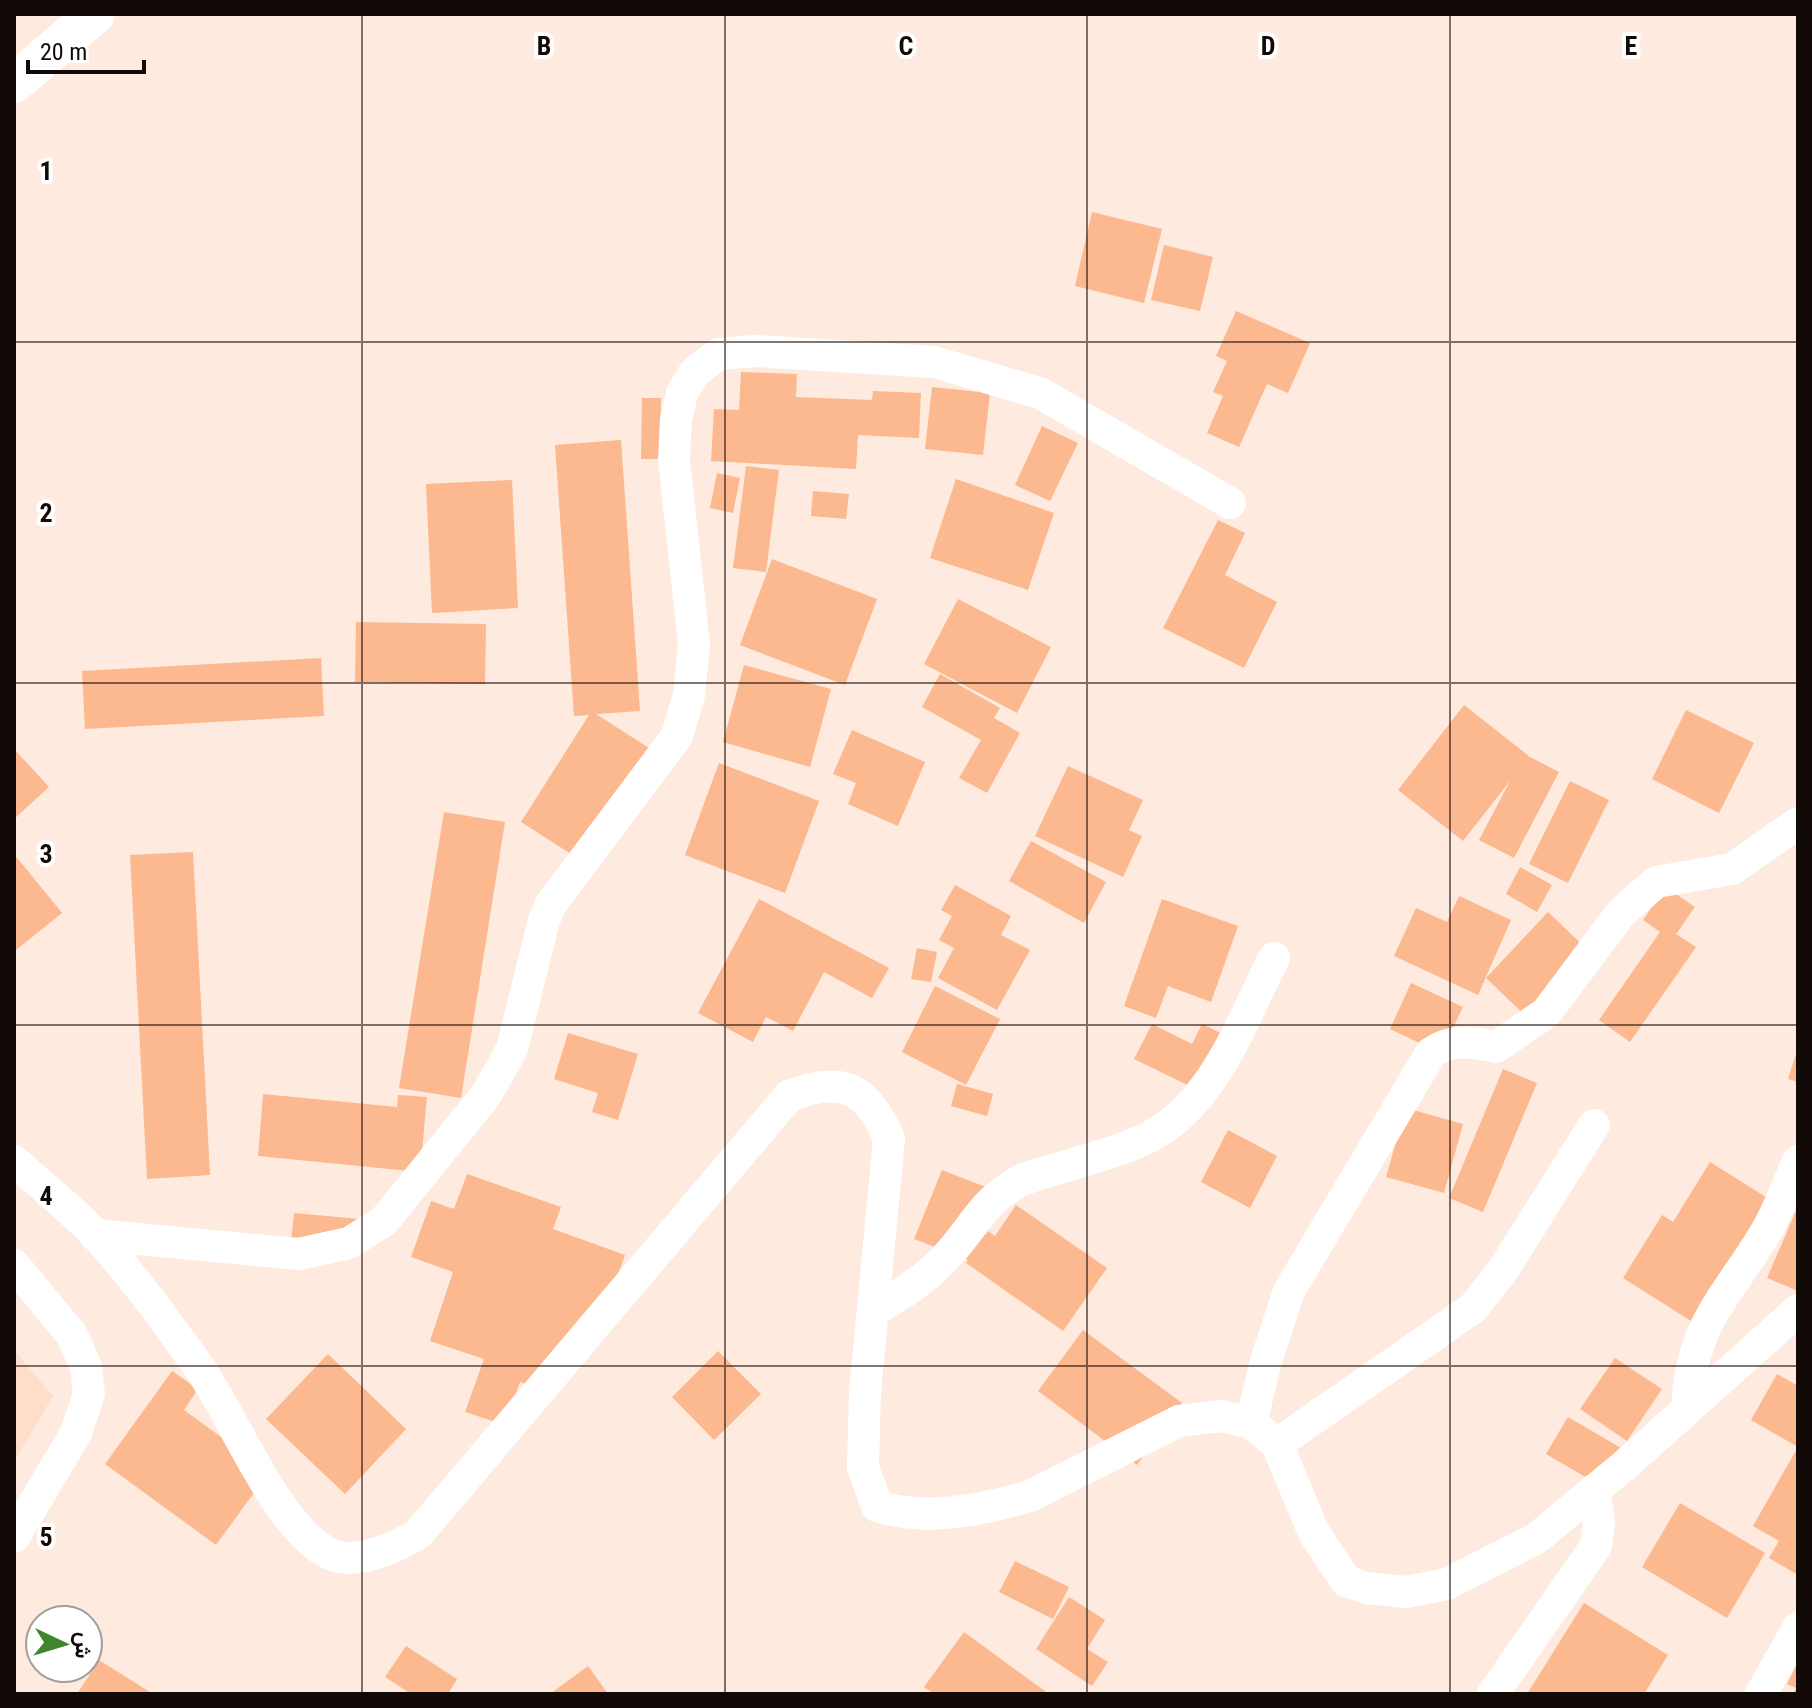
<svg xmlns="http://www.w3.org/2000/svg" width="1812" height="1708" font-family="'Roboto Condensed',Vazirmatn,sans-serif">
	<rect width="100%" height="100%" fill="#feeade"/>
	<polygon fill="#fedecb" points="14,1350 53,1396 14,1461"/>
	<g fill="#fcb88e">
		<polygon points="1092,212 1162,229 1144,303 1075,286"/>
		<polygon points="1164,245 1213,257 1200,311 1151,300"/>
		<polygon points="1236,311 1310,343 1288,393 1267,384 1239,447 1207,433 1223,396 1213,392 1227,361 1216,356"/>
		<polygon points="741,372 797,374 796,397 872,400 873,391 921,393 919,438 858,435 856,469 711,461 714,409 739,410"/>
		<polygon points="932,387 990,393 983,455 925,449"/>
		<polygon points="642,398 661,398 660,459 641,459"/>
		<polygon points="1042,426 1078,443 1050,501 1015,485"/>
		<polygon points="621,440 640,711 596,714 663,757 593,868 521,822 589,715 574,716 555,445"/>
		<polygon points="746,466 779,470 766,572 733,568"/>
		<polygon points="717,473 740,478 733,513 710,508"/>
		<polygon points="956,479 1054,513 1028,590 930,558"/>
		<polygon points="512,480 518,608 432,613 426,484"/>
		<polygon points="813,491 849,494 846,519 811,516"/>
		<polygon points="1218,520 1245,533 1225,575 1277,602 1244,668 1163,628"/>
		<polygon points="772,559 877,599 845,685 740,645"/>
		<polygon points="958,599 1051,647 1017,713 924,664"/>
		<polygon points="356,622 486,624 485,684 355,682"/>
		<polygon points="321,658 324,716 85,729 82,671"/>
		<polygon points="744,665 831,689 810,767 723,742"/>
		<polygon points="940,674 1000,708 994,718 1020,733 987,793 959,778 981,740 922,707"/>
		<polygon points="1464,705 1530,757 1559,772 1514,858 1479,840 1510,781 1463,841 1398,790"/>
		<polygon points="1686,710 1754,743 1719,813 1652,779"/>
		<polygon points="852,730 925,762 898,826 848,804 856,783 833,774"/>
		<polygon points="14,749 49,787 14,819"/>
		<polygon points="719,763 819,801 785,893 685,855"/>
		<polygon points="1068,766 1143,800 1129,830 1142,836 1123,877 1035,836"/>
		<polygon points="1570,781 1609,800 1568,883 1529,864"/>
		<polygon points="444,812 505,822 461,1098 399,1088"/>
		<polygon points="1031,841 1106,882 1084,923 1009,881"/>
		<polygon points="193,852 210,1175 147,1179 130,855"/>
		<polygon points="14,854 62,913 16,950 14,948"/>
		<polygon points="1520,867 1552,885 1537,912 1506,894"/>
		<polygon points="955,885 1011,916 1001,935 1030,950 997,1010 938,978 954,948 939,940 952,916 941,910"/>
		<polygon points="1666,887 1695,907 1676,934 1696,947 1630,1042 1599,1020 1660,932 1643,920"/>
		<polygon points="1459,896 1511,920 1478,995 1394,956 1416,908 1447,922"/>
		<polygon points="759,899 889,968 872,998 824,972 793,1031 766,1017 753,1042 698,1013"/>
		<polygon points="1162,899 1238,926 1211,1002 1168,986 1156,1018 1124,1006"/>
		<polygon points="1548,912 1594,956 1532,1022 1486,978"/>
		<polygon points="917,948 937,952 931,982 911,979"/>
		<polygon points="1411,983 1463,1007 1441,1053 1390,1029"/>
		<polygon points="935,986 1000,1019 966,1085 902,1052"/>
		<polygon points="1152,1024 1192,1044 1202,1024 1231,1038 1204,1093 1134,1059"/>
		<polygon points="568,1033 638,1054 618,1120 592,1112 598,1093 554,1079"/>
		<polygon points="1797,1051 1798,1051 1798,1082 1788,1079"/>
		<polygon points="1503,1069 1537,1083 1483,1212 1449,1198"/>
		<polygon points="957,1084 993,1094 987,1116 951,1106"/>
		<polygon points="263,1094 397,1107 398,1095 427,1097 420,1172 258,1156"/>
		<polygon points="1406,1108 1463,1124 1444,1193 1386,1177"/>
		<polygon points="1228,1130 1277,1156 1250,1208 1201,1182"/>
		<polygon points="1710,1162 1777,1204 1699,1326 1623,1278 1662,1215 1673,1222"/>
		<polygon points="942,1170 1001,1193 985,1236 988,1231 995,1236 1016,1205 1107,1268 1063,1331 966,1263 968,1260 914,1239"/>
		<polygon points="467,1174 561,1207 553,1229 625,1255 605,1310 556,1395 520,1382 505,1425 465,1412 484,1359 430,1341 453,1272 411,1257 431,1201 454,1209"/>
		<polygon points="1798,1206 1798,1291 1767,1278"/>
		<polygon points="294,1213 360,1219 357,1248 291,1242"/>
		<polygon points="1083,1330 1182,1403 1137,1465 1038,1391"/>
		<polygon points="718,1351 761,1394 714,1440 672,1397"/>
		<polygon points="328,1354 406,1429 345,1494 266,1419"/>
		<polygon points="1615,1358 1662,1389 1627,1441 1580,1409"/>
		<polygon points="172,1371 198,1389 184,1410 269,1472 216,1545 105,1464"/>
		<polygon points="1777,1374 1798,1386 1798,1575 1769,1558 1779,1541 1753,1526 1798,1447 1751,1420"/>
		<polygon points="1568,1417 1621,1448 1599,1485 1546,1454"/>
		<polygon points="1680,1503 1765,1553 1727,1618 1642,1567"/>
		<polygon points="1015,1561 1069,1587 1053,1619 999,1592"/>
		<polygon points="1069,1597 1105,1620 1087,1649 1108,1662 1092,1686 1036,1649"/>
		<polygon points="1584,1603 1668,1655 1644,1694 1527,1694"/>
		<polygon points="964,1632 1049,1694 934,1694 924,1687"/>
		<polygon points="406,1646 457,1679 448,1694 411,1694 385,1677"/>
		<polygon points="99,1660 153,1694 77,1694"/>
		<polygon points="1798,1662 1798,1694 1793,1694 1796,1688 1787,1684"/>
		<polygon points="588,1666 608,1694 550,1694"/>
	</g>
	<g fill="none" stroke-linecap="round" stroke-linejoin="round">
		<g stroke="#fff" stroke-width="32">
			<path d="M14 1161C41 1185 70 1208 95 1234 131 1273 165 1320 196 1363 234 1415 272 1520 326 1552 353 1568 394 1548 418 1534L789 1096C842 1075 868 1088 889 1139L865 1392 863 1467 877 1506C925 1522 983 1510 1030 1496L1179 1421 1221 1416 1251 1423 1277 1444 1314 1533 1346 1581 1366 1588 1406 1592 1447 1584 1537 1538 1625 1465 1798 1310"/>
			<polyline points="95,1235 299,1254 349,1243 384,1221 486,1095 512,1049 544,920 551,904 677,736 689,695 694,645 674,459 676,420 682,393 694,373 718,354 756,351 934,362 1040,393 1230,503"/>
			<polyline points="14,1265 72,1335 86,1367 89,1394 76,1433 14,1537"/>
			<path d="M873 1311C901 1295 926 1279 948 1255 977 1223 980 1204 1021 1180 1058 1167 1116 1154 1149 1137 1215 1103 1242 1020 1274 958"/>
			<path d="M1687 1407C1692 1324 1723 1302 1764 1235 1778 1213 1787 1185 1798 1161"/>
			<path d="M1251 1423 1266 1361 1289 1291 1431 1053C1452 1038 1472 1042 1496 1047L1546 1013 1621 913 1656 882 1732 869 1798 823"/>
			<polyline points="1277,1444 1473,1308 1503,1270 1594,1125"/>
			<polyline points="1493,1694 1596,1546 1599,1521 1594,1490"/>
			<polyline points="1761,1694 1798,1628"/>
		</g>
		<polyline stroke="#fff" stroke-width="40" points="14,83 95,14"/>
	</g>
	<path fill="none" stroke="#120a06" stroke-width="2" stroke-opacity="0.55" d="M362 14V1694M725 14V1694M1087 14V1694M1450 14V1694M14 342H1798M14 683H1798M14 1025H1798M14 1366H1798"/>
	<g font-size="26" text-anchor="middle" font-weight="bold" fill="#120a06" stroke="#fff" stroke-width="8" stroke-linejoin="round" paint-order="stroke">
		<text x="544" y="55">B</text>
		<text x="906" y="55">C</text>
		<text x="1268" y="55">D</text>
		<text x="1631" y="55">E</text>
		<text x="46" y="180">1</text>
		<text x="46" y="522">2</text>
		<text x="46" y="863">3</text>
		<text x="46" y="1205">4</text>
		<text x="46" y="1546">5</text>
	</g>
	<rect width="1812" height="1708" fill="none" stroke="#120a06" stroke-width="32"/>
	<g transform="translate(64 1644) rotate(94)"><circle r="38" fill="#ffffff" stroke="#a09d9b" stroke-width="2"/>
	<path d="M0-6L14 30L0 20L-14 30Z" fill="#3f852b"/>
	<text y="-12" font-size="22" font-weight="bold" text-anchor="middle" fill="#120a06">ش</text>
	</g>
	<path d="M28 60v12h116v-12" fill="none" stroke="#120a06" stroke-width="4"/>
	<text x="40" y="60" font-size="24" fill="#120a06" stroke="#ffffff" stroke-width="6" paint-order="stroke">20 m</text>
</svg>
